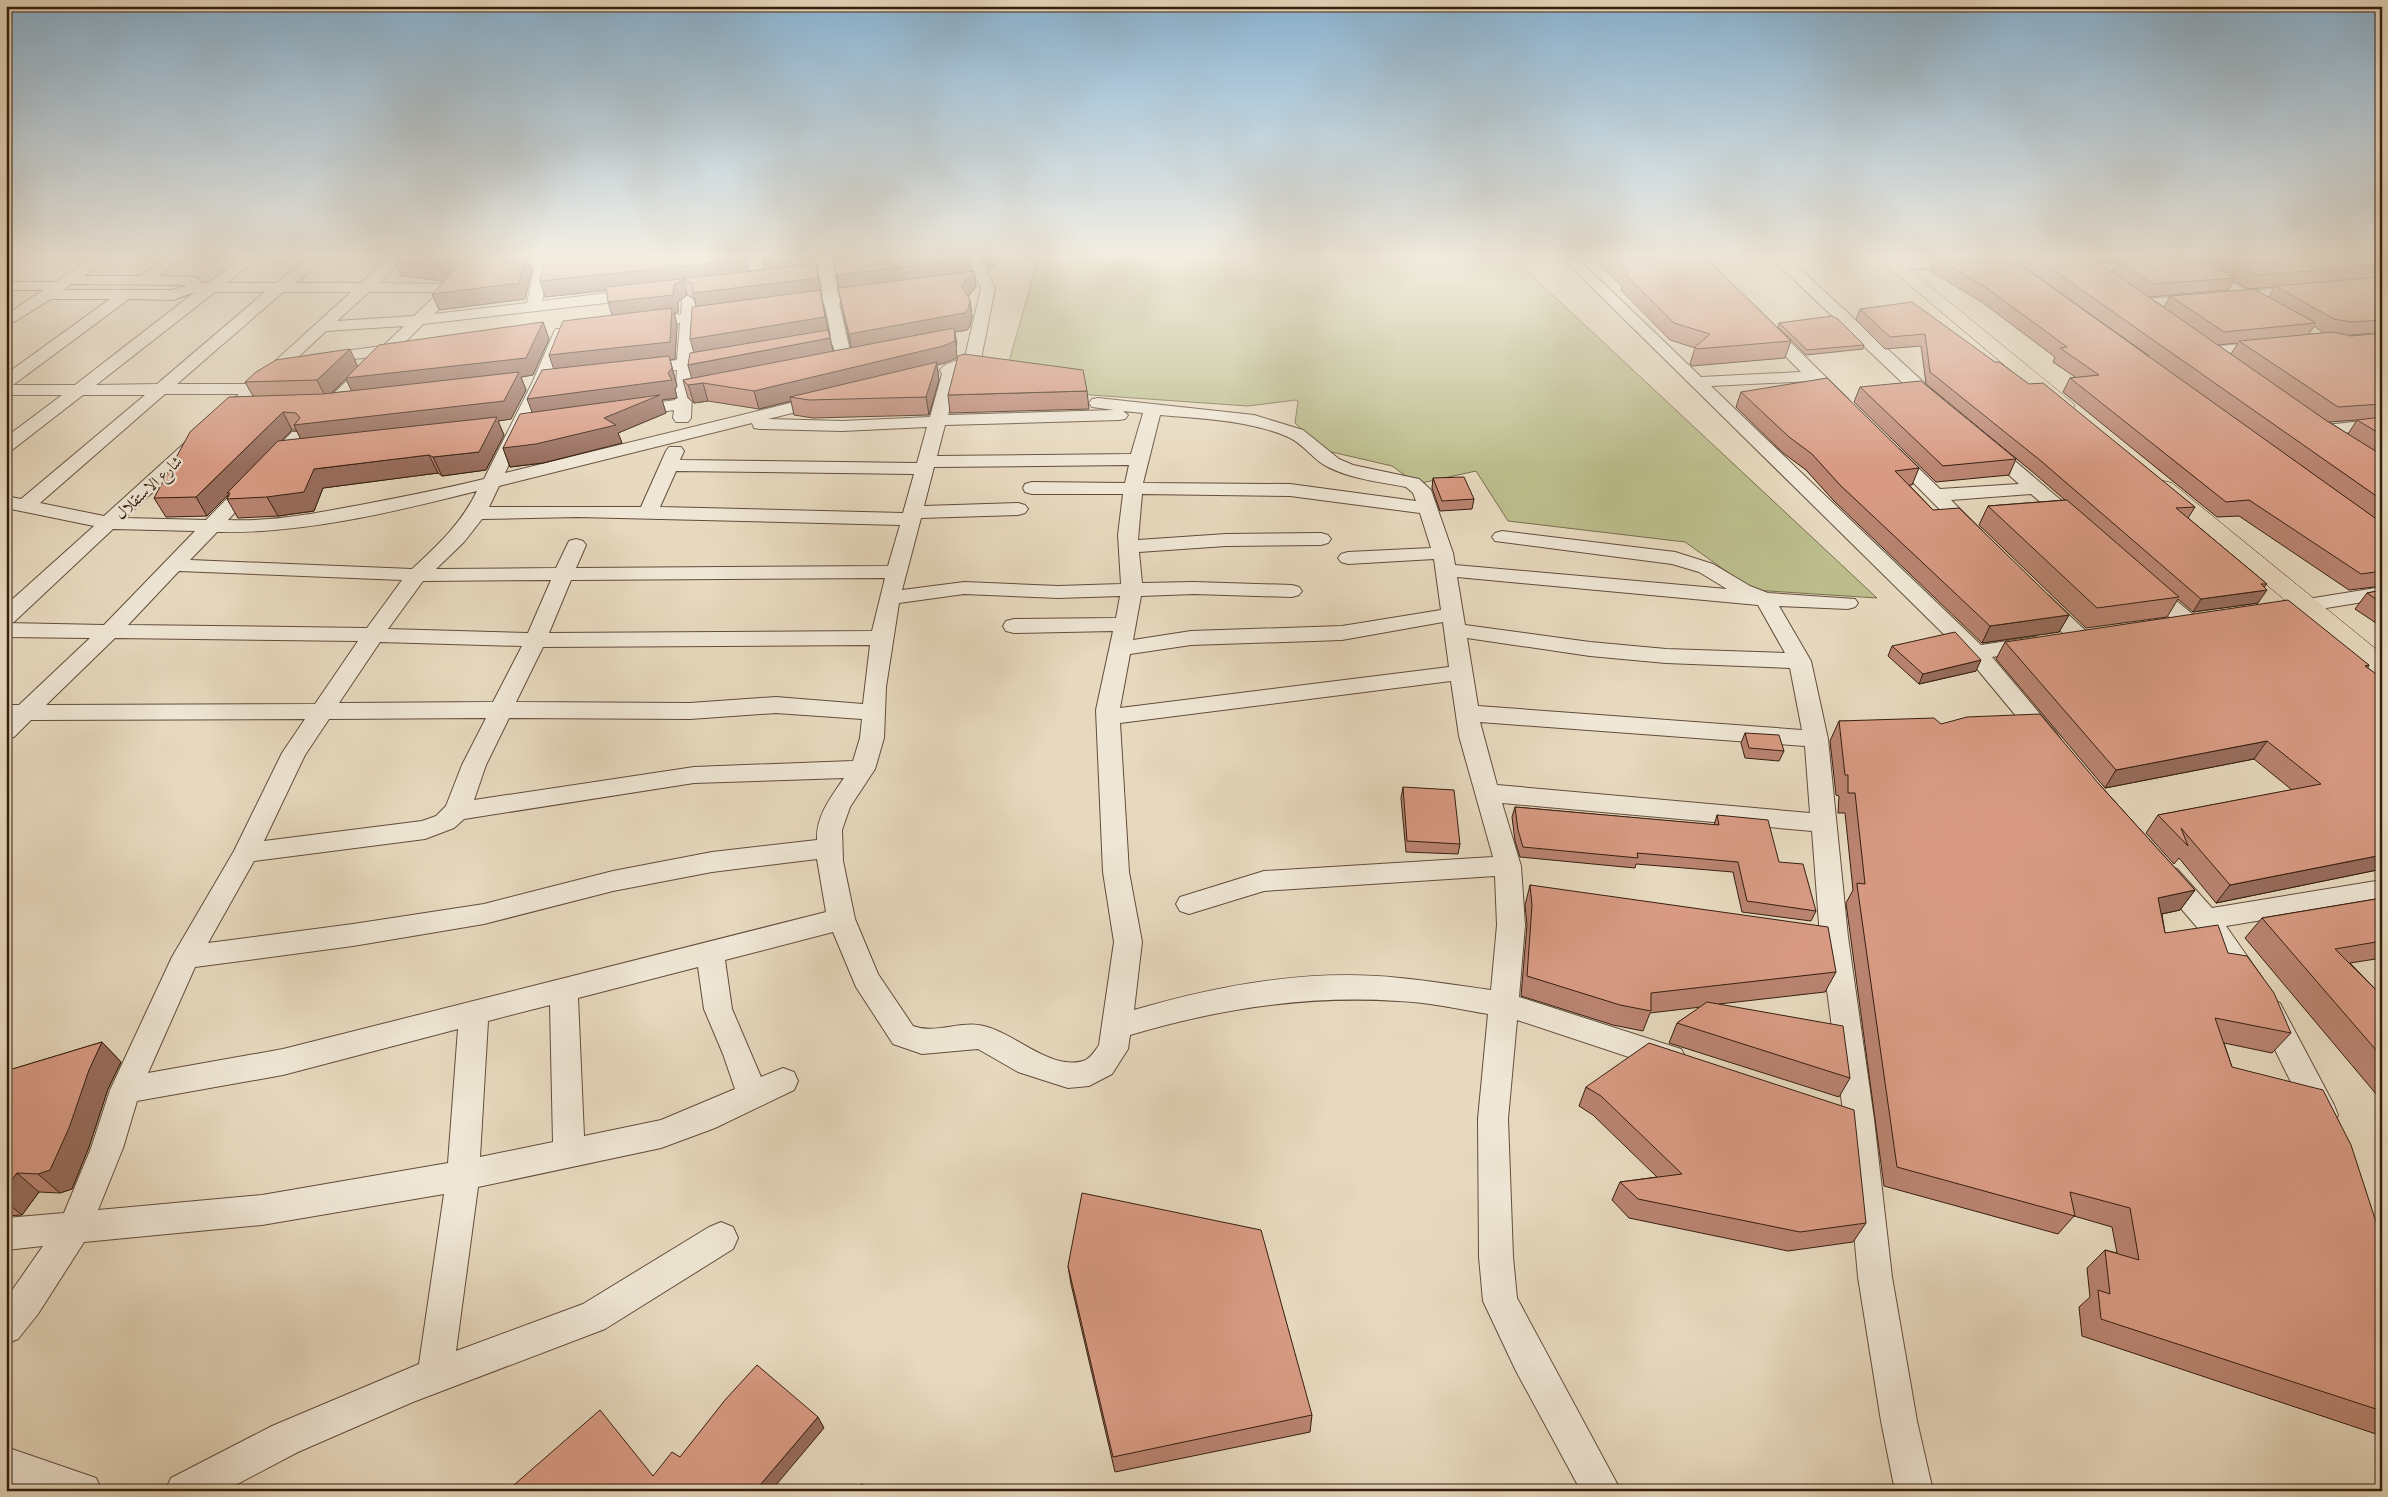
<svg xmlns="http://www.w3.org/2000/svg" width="2388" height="1497" font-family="'IM FELL DW Pica',Amiri,serif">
	<rect width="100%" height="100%" fill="#e7d9be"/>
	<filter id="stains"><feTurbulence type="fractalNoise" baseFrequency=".004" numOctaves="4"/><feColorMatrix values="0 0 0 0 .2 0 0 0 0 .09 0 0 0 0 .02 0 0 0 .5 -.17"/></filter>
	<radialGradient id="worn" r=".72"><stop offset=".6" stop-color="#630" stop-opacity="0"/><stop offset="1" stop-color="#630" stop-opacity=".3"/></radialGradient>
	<polygon fill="#bcbe8d" stroke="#796e4e" points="1039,256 1511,256 1877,598 1753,590 1685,542 1508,521 1476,471 1417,484 1392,466 1323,450 1295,423 1298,401 1296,400 1248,406 1091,395 1004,379"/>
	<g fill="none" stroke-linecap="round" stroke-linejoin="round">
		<g stroke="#624d3b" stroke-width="9">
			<g id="service">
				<polyline points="2093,269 2129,266"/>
				<polyline points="2218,278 2252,298"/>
				<polyline points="2212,351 2249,347"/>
			</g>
		</g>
		<g stroke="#624d3b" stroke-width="2">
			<g id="minor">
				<polygon points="9,256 26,256 6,268 6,258"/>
				<path d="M93 256H110L84 276H140L169 256H185L159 276 193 277 198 278 201 283H208L244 256H260L227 283H276L313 256H329L295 283H361L391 256H406L379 283 457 284 459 287 457 290 434 314 527 303 534 267 497 270 490 266 492 263 553 256H602L595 260 549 265 542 301 640 289 648 294 640 299 423 324 399 348 401 350 399 353 392 355 338 409H326L323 405 326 401 371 357 319 363 313 361 311 358 313 355 383 346 404 326 326 331 228 423H216L213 419 239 394H165L40 503 104 516 189 439H201L204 443 201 447 125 518 206 520 292 432H304L307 436 304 440 228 520C273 522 316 513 360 505 402 497 443 489 484 479L533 381 554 332 556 329H568L570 332 549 381 505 473 823 395 829 396 832 400 829 404 768 419 842 421 930 417 942 374 940 370C944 363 958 361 965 357L981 288 965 256H979L995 288 981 359 968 369 959 372 948 415 1114 410 1092 407 1089 403 1092 399 1098 398 1254 415 1303 430 1339 459 1353 465 1419 479 1431 490 1453 553 1455 565 1727 589 1699 572 1672 564 1495 541 1492 537 1495 533 1502 531 1675 552 1713 564 1750 586 1768 593 1855 599 1858 603 1855 607 1848 609 1779 606 1811 661 1828 739 1848 937 1874 1119 1892 1277 1917 1421 1933 1491H1895L1881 1421 1858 1277 1844 1119 1820 937 1812 831 1502 803 1521 866 1525 925 1519 997 1681 1049 1686 1058 1681 1067 1671 1071 1517 1020 1508 1119 1513 1257 1517 1298 1621 1491H1581L1516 1371 1483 1301 1479 1257 1478 1119 1488 1014C1458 1009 1428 1002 1398 1001 1306 995 1217 1009 1130 1035L1128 1049 1112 1074 1089 1086 1068 1088 1018 1072 978 1049 922 1054 893 1044 856 987 833 932 725 960 732 1009 761 1077 783 1068 794 1072 798 1081 794 1090 715 1128 661 1148 478 1187 456 1351 583 1304 709 1227 721 1222 733 1227 738 1238 733 1249 605 1329 413 1402 298 1452 224 1491H165L171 1478 272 1426 419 1364 444 1194 262 1225 84 1242 38 1314 18 1339 6 1344V1299L43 1246 6 1250V1218L64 1213 91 1148 110 1090 172 957 234 851 282 753 305 719 31 720 14 737 6 739V705H19L90 638 6 637V605L94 526 6 508V496L21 499 145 395H83L12 450 6 451V437L62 395H6V374L110 299H51L6 327V315L43 290H6V282H56ZM71 284 186 285V286L172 290H64ZM195 292 75 385H13L129 299 173 300ZM215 292H265L157 384 96 385ZM283 292H351L250 384H177ZM369 292H439L414 316 337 321ZM1123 411 1143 413 1131 454 937 456 945 425 1119 420 1125 419 1128 415ZM1160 415C1203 419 1249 420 1288 437 1303 443 1313 460 1328 467 1351 479 1381 482 1406 487L1413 493 1416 501 1290 484 1143 483ZM752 423 754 428 760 429 842 431 927 427 917 463 680 460 684 451 681 447H669L666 451 641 507H489L499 486ZM1129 465 1125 483 1032 482 1025 484 1023 488 1025 492 1032 494H1123L1118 535 1121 584 1058 586 964 582 902 590 921 518 1018 515 1025 513 1028 509 1025 505 1018 503 924 506 934 467ZM676 471 914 474 903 513 660 507ZM477 491C461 524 438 545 412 569L190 560 217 532C304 534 393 512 477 491ZM1142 494 1290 496 1420 513 1431 548 1348 552 1341 554 1338 558 1341 562 1348 564 1434 559 1441 610 1342 626 1191 631 1133 640 1141 596 1194 594 1292 597 1299 595 1302 591 1299 587 1292 585 1194 582 1142 583 1139 552 1226 546 1321 545 1328 543 1331 539 1328 535 1321 533 1226 534 1138 540ZM578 517 900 525 888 566 576 568 586 545 583 541 576 539 569 541 556 568 436 569 464 542 482 519ZM113 529 195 531 104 625 6 623 14 622ZM179 571 402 580 367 628 128 625ZM1457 577 1758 605 1785 653 1666 649 1590 642 1465 625ZM885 578 872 631 549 633 571 580ZM551 580 528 633 388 629 423 581ZM964 594 1058 598 1120 596 1116 618 1014 619 1006 621 1003 626 1006 631 1014 633 1113 631 1096 710 1103 872 1114 942 1099 1045C1095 1051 1090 1059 1083 1061 1048 1071 1012 1029 978 1025 957 1022 934 1034 913 1026L878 974 855 919 843 861 842 830 850 807 875 769 884 738 886 687 899 603ZM1443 622 1449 667 1120 708 1130 654 1191 645 1342 640ZM115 638 358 641 315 704 46 705ZM1467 638 1590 656 1666 663 1790 668 1802 730 1478 706ZM380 642 522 646 493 702 339 703ZM870 645 863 704 776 697 690 703 516 702 543 647ZM1451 681 1459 736 1493 857 1264 871 1180 897 1176 904 1180 911 1189 914 1264 891 1495 876 1497 925 1491 990C1461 986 1431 981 1400 978 1312 968 1219 985 1134 1010L1142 942 1129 872 1120 723ZM776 713 862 719 860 738 853 761 694 767 474 800 486 765 509 718 690 719ZM486 718 462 765 446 806 436 816 422 821 264 841 305 755 329 719ZM1480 722 1805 746 1810 813 1497 785ZM844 778C831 797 816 816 817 840L712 852 613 871 484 904 353 924 208 943 254 861 425 839 454 828 464 819 694 783ZM817 859 826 912 283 1049 148 1073 195 967 353 946 484 924 613 891 712 872ZM698 967 704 1009 723 1054 735 1089 661 1120 584 1136 578 998ZM550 1005 553 1142 480 1157 488 1021ZM458 1029 448 1163 262 1195 98 1210 123 1148 137 1101 283 1075Z"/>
				<polygon points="749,256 763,256 764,281 762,284 752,284 750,281"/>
				<polygon points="818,256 832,256 834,268 869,264 876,268 869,272 835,276 838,294 872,289 880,294 872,299 839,303 851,355 849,358 837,358 833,345 799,352 793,350 791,347 793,344 831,336 825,305 791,310 783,305 791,300 823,296 821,278 788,281 781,277 788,273 820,269"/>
				<polygon points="1560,256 1575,256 1701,377 1801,372 1759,329 1757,326 1765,321 1771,323 1848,399 1851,403 1848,407 1836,407 1811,381 1711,386 1981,645 2034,637 2042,639 2045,644 2042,649 1992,657 2057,734 2061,740 2057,746 2049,748 2041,746 1968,658"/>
				<polygon points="1769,256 1785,256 1802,271 1942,399 1945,403 1942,407 1930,407 1909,389"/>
				<polygon points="1983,256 2057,256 2050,260 1895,270 1888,266 1895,262"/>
				<polygon points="690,284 697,288 696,312 723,308 731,313 723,318 696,321 694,358 719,355 725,357 727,360 725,363 693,368 691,418 688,422 676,422 673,418 674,410 633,416 627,415 624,411 627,407 675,400 677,370 641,375 635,373 633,370 635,367 641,365 677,360 680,323 643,328 635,323 643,318 681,314 683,288"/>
				<polygon points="2303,287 2310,291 2308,294 2232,302 2224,297 2232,292"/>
				<polygon points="2198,295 2206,300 2203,303 2144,309 2136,304 2144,299"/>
				<polygon points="2382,419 2382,429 2325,435 2319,434 2316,430 2319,426 2325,425"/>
				<polygon points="1988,442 1994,443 2083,519 2086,523 2083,527 2076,529 2069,527 2031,494 1951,500 1982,531 1979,535 1972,537 1965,535 1884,453 1887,449 1899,449 1940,489 2019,484 1982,451 1979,447 1982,443"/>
				<polygon points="2148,581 2155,583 2196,617 2199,622 2196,627 2188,629 2180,627 2141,591 2138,587 2141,583"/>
				<polygon points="2382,587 2382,599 2289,614 2282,613 2278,608 2282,603 2289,602"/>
				<polygon points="2042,594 2049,596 2088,633 2091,638 2088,643 2080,645 2072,643 2035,604 2032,600 2035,596"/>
				<polygon points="2168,866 2177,869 2212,908 2382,880 2382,900 2226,926 2263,979 2259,987 2249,990 2239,987 2196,926 2159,883 2155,876 2159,869"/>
				<polygon points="2270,999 2280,1003 2334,1105 2338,1115 2334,1125 2323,1129 2312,1125 2256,1011 2260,1003"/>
				<polygon points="6,1447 96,1478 102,1491 24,1491 6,1485"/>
			</g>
		</g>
		<g stroke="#361e0f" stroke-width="1">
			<g id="primary">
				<polygon points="1875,256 1893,256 2072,402 2075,406 2072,410 2065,412 2058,410"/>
				<polygon points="2164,481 2172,483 2382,654 2382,675 2373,673 2156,493 2153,488 2156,483"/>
			</g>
		</g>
		<use href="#service" stroke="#efe6d5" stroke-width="8"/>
		<use href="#minor" fill="#efe6d5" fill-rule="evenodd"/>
		<use href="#primary" fill="#e7d9be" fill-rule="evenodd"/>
	</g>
	<g fill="#ba8471" stroke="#361e0f" fill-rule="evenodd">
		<polygon points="398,256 535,256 527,257 532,269 525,299 439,310 444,281 401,276 395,261"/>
		<polygon points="747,256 747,271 765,269 762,256 816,256 818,267 817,267 821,294 833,351 851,348 841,305 834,256 968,256 972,271 974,271 976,287 968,297 970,300 972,317 970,326 967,330 955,332 957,345 945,363 937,365 939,380 929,415 813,418 794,415 791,401 759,409 708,401 694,403 688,398 683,380 692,378 688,365 694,352 696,306 694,299 687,295 678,302 678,312 674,313 677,325 675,359 670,360 677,386 675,389 677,398 662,400 666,413 618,433 622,443 543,463 510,467 503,448 532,412 553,369 612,315 607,290 545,297"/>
		<polygon points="980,256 1004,256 990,271"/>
		<polygon points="1589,256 1704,256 1791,341 1785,358 1692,366 1690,364 1695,348 1670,340 1621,290 1622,286"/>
		<path d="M1916 256H2008L2149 356 2020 264 2024 256H2382V333L2350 335 2382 333V586L2349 590 2239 516 2217 517 2063 392 2070 378 2075 377 2053 362 2055 357 1982 302 1930 271 1935 257 1920 258ZM2117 262 2112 272 2100 263ZM2234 281 2248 289 2274 287 2269 297 2170 296 2164 307 2149 297 2228 290ZM2314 326 2324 333 2309 334ZM2238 343 2231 354 2218 345ZM2357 420 2348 434 2329 422Z"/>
		<polygon points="1860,309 1995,362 2195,507 2188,518 2267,584 2264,587 2258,603 2193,612 2178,599 2167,617 2086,628 1979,525 1988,506 2065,500 2035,474 1926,384 1921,346 1885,349 1856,320"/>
		<path d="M543 322 549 339 533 375 521 377 526 390 511 419 498 421 504 435 486 470 442 476 438 473 323 488 314 511 278 516 238 518 227 499 228 495 207 516 166 517 154 498 253 396 245 382 358 366ZM346 379 352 391 332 393ZM292 430H296L301 439 281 441Z"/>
		<polygon points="1779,323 1864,345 1863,349 1806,355 1778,327"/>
		<polygon points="1860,387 2016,459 2009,475 1936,482 1854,402"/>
		<polygon points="1087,391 1089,409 950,413 948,395"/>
		<polygon points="1741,392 1919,468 1912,485 1909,485 1933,510 2069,615 2059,632 1982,643 1834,501 1806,470 1783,453 1736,407"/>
		<polygon points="1433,478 1474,499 1472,509 1440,511 1432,488"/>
		<polygon points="2380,587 2382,587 2382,627 2355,609 2367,593 2378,591"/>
		<polygon points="2005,642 2369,665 2368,667 2382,869 2216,903 2179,858 2174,864 2146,833 2158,815 2292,790 2254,759 2105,788 1996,659"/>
		<polygon points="1892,646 1976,671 1919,684 1888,656"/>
		<polygon points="1839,721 1941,724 2099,784 2195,890 2180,910 2162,914 2165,933 2228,953 2291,1033 2272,1053 2224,1043 2232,1067 2379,1231 2382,1232 2382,1436 2082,1336 2079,1307 2090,1297 2087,1268 2105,1250 2117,1253 2112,1227 2074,1216 2058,1234 1884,1186 1846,903 1853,890 1845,813 1838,813 1839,796 1836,795 1830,741"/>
		<polygon points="1745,733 1784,751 1779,761 1745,758 1741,743"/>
		<polygon points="1403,787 1460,844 1458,854 1406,852 1401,798"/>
		<polygon points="1515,807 1714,825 1717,815 1779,862 1816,911 1811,921 1742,912 1733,872 1636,864 1635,868 1520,857 1515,841 1512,817"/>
		<polygon points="1530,885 1836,972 1825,992 1719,1004 1850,1078 1839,1097 1669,1043 1677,1023 1701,1007 1650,1013 1643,1031 1613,1025 1521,996 1527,925 1525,905"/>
		<polygon points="2382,898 2382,958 2350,963 2382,996 2382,1101 2245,938 2262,918"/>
		<polygon points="102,1042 121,1062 108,1089 89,1147 72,1189 60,1193 39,1192 22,1215 6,1216 6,1071"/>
		<polygon points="1586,1087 1866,1223 1853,1242 1788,1251 1629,1218 1612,1200 1620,1182 1657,1177 1593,1115 1579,1106"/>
		<polygon points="1068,1266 1312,1415 1310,1432 1115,1472 1071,1284"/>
	</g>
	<g fill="#976c5c" stroke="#361e0f">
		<polygon points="449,256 535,256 527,257 532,269 525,299 439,310 432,294 447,281 441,266"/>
		<polygon points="744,256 747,256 747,275 683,279 687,295 678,302 678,312 674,313 677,325 675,359 670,360 677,386 675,389 677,398 662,400 666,413 618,433 622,443 543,463 510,467 503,448 534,417 527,399 555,373 549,355 613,319 608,302 674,285 677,283 545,297 540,281"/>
		<polygon points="778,256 816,256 818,267 817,267 821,294 829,334 695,357 690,339 697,310 693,293 766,273 762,258"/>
		<polygon points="834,256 925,256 836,266"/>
		<polygon points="992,256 1004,256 990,271 989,260"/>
		<polygon points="970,259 972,273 974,271 976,287 963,302 840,292 836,275"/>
		<polygon points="970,300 972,317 970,326 967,330 955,332 957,358 945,363 937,365 939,380 929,415 926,397 790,397 791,401 759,409 754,391 852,352 849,334"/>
		<polygon points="543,322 549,339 533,375 521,377 526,390 511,419 498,421 504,435 486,470 442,476 433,457 479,452 303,444 294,425 354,396 346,379 326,398 317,380 350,349 358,367"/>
		<polygon points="830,338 834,356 693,383 688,365"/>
		<polygon points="703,383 708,401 694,403 688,385"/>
		<polygon points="283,412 292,430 230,493 231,499 228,495 207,516 196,497"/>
		<polygon points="429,455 438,473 323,488 314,511 278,516 267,497 314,469"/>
		<polygon points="2267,590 2258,603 2193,612 2201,599"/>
		<polygon points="2069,615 2059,632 1982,643 1990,626"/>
		<polygon points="1981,660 1976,671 1919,684 1923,674"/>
		<polygon points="2267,741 2254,759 2105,788 2116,770"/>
		<polygon points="2382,855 2382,869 2216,903 2230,885"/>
		<polygon points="2195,890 2180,910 2143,918 2158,898"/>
		<polygon points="102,1042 121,1062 108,1089 89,1147 72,1189 60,1193 38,1174"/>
		<polygon points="17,1173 39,1192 22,1215 6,1202 6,1187"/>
		<polygon points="818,1417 824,1428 771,1491 755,1491"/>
	</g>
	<g fill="#d89a83" stroke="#361e0f">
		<polygon points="398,256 449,256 441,266 395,261"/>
		<polygon points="491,256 525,256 519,283 432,294 466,258"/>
		<polygon points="545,256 744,256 744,260 540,281"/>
		<polygon points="762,256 778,256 762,258"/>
		<polygon points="884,256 968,256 970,259 836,275 834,261"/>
		<polygon points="987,256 992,256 989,260"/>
		<polygon points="1610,256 1704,256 1791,341 1697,349 1695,347 1710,334 1674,323 1625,274 1629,273"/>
		<polygon points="1954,256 2008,256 2382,523 2382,571 2361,574 2249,500 2226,502 2070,378 2099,375 2060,348 2067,347 1988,289 1935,257"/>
		<polygon points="2033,256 2090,256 2327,421 2382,455 2382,500"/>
		<polygon points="2185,256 2196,256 2235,278 2153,284 2118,261"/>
		<polygon points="2220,256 2382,256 2382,266 2256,275"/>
		<polygon points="816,264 818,278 693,293 693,284 683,279 674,285 673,295 608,302 606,287"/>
		<polygon points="974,271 961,285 970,300 968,309 964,313 849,334 838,288"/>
		<polygon points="2382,277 2382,320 2351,322 2334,319 2275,286"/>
		<polygon points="2254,289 2316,323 2224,332 2170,296"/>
		<polygon points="820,290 825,317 690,339 692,307"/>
		<polygon points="1912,302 1995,362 1999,362 2029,384 2043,383 2195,507 2176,508 2267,584 2261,584 2267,590 2201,599 2041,461 1930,372 1925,334 1890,337 1860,309"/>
		<polygon points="672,308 670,342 549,355 563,321"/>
		<polygon points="1832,316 1838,319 1864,345 1807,350 1779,323"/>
		<polygon points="543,322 526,358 346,378 379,345"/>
		<polygon points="954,328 955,341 943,346 754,391 703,383 688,385 683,380"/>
		<polygon points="828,330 830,338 688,365 690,353"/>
		<polygon points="2333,332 2351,336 2382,333 2382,404 2338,407 2239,341"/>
		<polygon points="350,349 317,380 245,382 256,372 276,360"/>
		<polygon points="964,354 1083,370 1087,391 948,395 958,356"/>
		<polygon points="669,356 672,368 668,373 672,380 527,399 542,370"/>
		<polygon points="937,362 926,397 809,400 790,397"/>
		<polygon points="519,372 504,401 294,425 300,418 296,413 283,412 196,497 154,498 190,432 229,397 323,394"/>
		<polygon points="1827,378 1919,468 1895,471 1933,510 1959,508 2069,615 1990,626 1840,485 1812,454 1789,437 1741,392"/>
		<polygon points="1921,381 2016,459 1943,466 1860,387"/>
		<polygon points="660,395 604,418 616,425 536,444 503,448 520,414"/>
		<polygon points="497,417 479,452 433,457 429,455 314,469 304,492 267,497 227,499 230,493 227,493 278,441"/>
		<polygon points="2382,417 2382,435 2357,420"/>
		<polygon points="1464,477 1474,499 1442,501 1433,478"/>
		<polygon points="2067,500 2179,597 2097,608 1988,506"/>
		<polygon points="2382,590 2382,603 2367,593"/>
		<polygon points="2288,600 2369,665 2365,666 2382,678 2382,855 2230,885 2181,828 2188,846 2158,815 2321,784 2267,741 2116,770 2005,642"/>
		<polygon points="1955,632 1981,660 1923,674 1892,646"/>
		<polygon points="2040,714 2099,784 2195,890 2158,898 2165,933 2218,925 2228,953 2247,956 2274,993 2291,1033 2215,1018 2232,1067 2323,1090 2351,1145 2379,1231 2382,1232 2382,1411 2101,1319 2098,1290 2110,1294 2105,1250 2139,1260 2130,1208 2070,1192 2075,1216 1897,1167 1857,885 1857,883 1865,884 1855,793 1848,793 1848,775 1845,775 1839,721 1934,718 1941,724 1967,717"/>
		<polygon points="1745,733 1779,735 1784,751 1749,748"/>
		<polygon points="1403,787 1454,790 1460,844 1407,841"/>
		<polygon points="1515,807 1719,825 1717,815 1768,820 1779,862 1803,864 1816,911 1747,901 1738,862 1637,853 1638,858 1523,847 1518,830"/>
		<polygon points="1530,885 1828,927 1836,972 1651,993 1651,1011 1620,1005 1527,976 1532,905"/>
		<polygon points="2382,898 2382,941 2335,949 2382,996 2382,1057 2262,918"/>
		<polygon points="1707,1002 1843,1026 1850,1078 1677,1023"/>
		<polygon points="102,1042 89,1070 69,1128 50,1170 38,1174 17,1173 6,1187 6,1071"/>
		<polygon points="1649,1043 1854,1110 1866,1223 1800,1232 1638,1199 1620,1182 1682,1174 1601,1096 1586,1087"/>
		<polygon points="1082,1193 1261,1230 1312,1415 1113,1457 1068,1266"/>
		<polygon points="757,1365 818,1417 755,1491 507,1491 600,1410 653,1476 672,1452 680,1457 725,1400"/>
		<polygon points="861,1484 878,1491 858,1491"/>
	</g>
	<linearGradient id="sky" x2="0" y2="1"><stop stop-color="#89b5d6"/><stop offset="0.55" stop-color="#f4eee2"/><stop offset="1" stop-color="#f4eee2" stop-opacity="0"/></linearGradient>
	<rect width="2388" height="466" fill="url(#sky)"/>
	<g text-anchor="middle" stroke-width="4.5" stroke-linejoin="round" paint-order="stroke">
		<g font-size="16" fill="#361e0f" stroke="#efe6d5">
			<text transform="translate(148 487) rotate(-43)" y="6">شارع الاستقلال</text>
		</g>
	</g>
	<rect width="2388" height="1497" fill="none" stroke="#e7d9be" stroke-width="25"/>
	<rect x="8" y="8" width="2373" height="1482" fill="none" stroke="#361e0f" stroke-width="2.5"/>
	<rect x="12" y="12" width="2363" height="1472" fill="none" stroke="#361e0f"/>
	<rect width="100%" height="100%" filter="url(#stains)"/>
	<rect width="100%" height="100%" fill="url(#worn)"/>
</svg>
